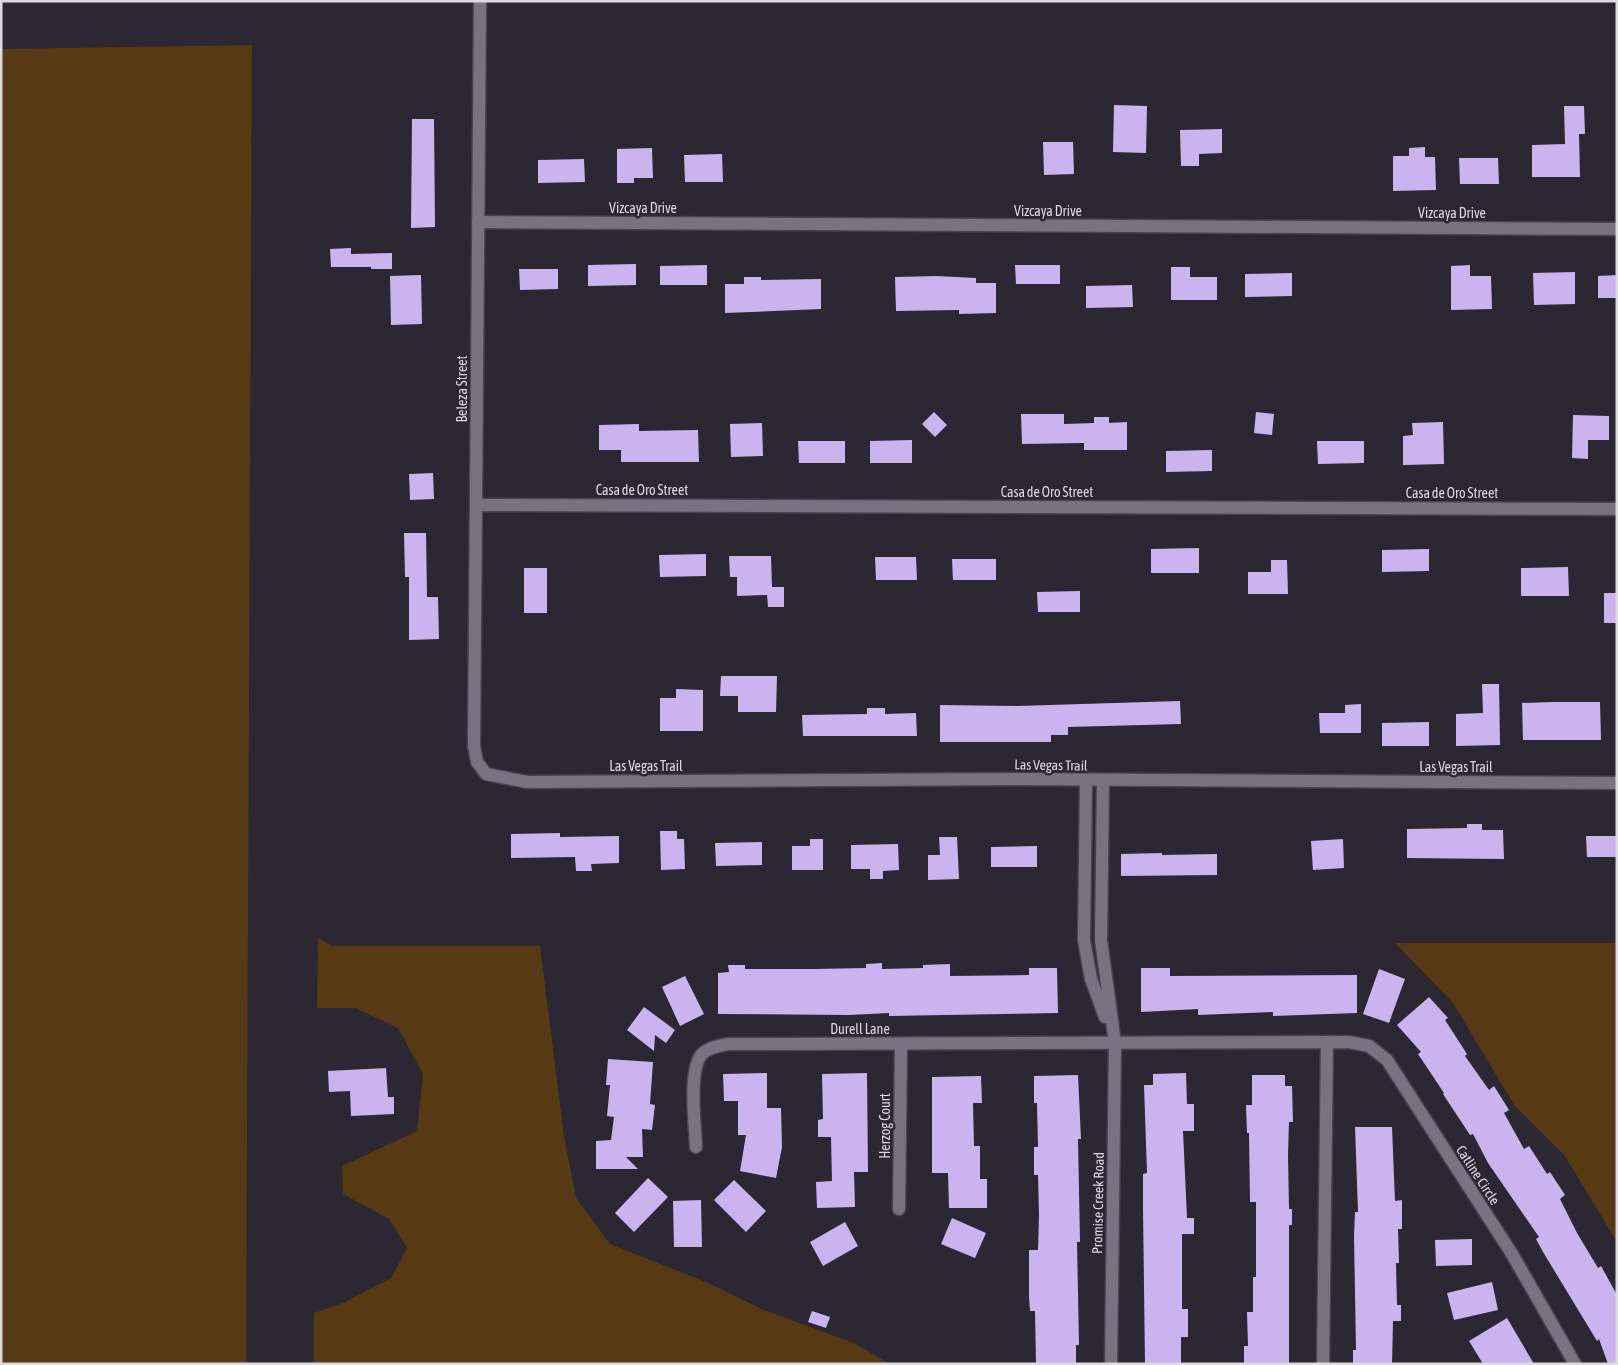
<svg xmlns="http://www.w3.org/2000/svg" width="1618" height="1365" font-family="'Asap Condensed',sans-serif">
	<rect width="100%" height="100%" fill="#2b2733"/>
	<g fill="#573913">
		<polygon points="252,45 246,1364 1,1364 1,49"/>
		<polygon points="318,938 333,946 540,946 564,1136 576,1198 610,1244 706,1282 762,1309 856,1344 890,1364 314,1364 314,1313 345,1302 391,1278 407,1248 389,1219 343,1194 342,1166 417,1131 423,1074 398,1028 355,1008 317,1008"/>
		<polygon points="1395,943 1617,943 1617,1242 1565,1156 1514,1105 1453,1003"/>
	</g>
	<g fill="#cab4f0">
		<polygon points="1114,105 1147,106 1146,153 1113,152"/>
		<polygon points="1564,106 1584,106 1585,134 1579,134 1580,177 1532,177 1532,145 1565,144"/>
		<polygon points="412,119 434,119 435,227 411,228"/>
		<polygon points="1222,129 1222,153 1199,154 1199,166 1181,166 1180,130"/>
		<polygon points="1043,142 1073,142 1074,174 1044,175"/>
		<polygon points="1425,147 1425,157 1435,157 1436,190 1393,191 1393,156 1409,156 1409,148"/>
		<polygon points="652,148 653,178 634,178 634,183 617,183 617,149"/>
		<polygon points="722,154 723,182 685,182 684,155"/>
		<polygon points="1459,158 1498,158 1499,184 1460,184"/>
		<polygon points="584,159 585,182 538,183 538,160"/>
		<polygon points="351,248 351,254 392,253 392,269 371,269 371,267 331,267 330,249"/>
		<polygon points="636,264 636,285 588,286 588,265"/>
		<polygon points="707,265 707,285 660,285 660,266"/>
		<polygon points="1015,265 1060,265 1060,284 1016,284"/>
		<polygon points="1470,265 1470,276 1491,276 1492,309 1451,310 1451,266"/>
		<polygon points="1171,267 1190,267 1190,277 1217,277 1217,300 1171,300"/>
		<polygon points="519,269 558,269 558,289 520,290"/>
		<polygon points="1575,272 1575,304 1534,305 1533,273"/>
		<polygon points="1292,273 1292,296 1245,297 1245,274"/>
		<polygon points="421,275 422,324 391,325 390,276"/>
		<polygon points="1617,275 1617,298 1598,298 1598,276"/>
		<polygon points="936,276 976,278 976,283 996,283 996,313 959,314 959,310 896,311 895,277"/>
		<polygon points="744,277 761,277 761,280 821,279 821,309 725,313 725,284 744,284"/>
		<polygon points="1132,285 1133,307 1086,308 1086,286"/>
		<polygon points="934,412 947,425 935,437 922,424"/>
		<polygon points="1256,412 1274,414 1272,435 1254,433"/>
		<polygon points="1021,414 1064,414 1064,424 1094,423 1094,417 1109,417 1109,423 1127,422 1127,450 1084,450 1084,443 1022,444"/>
		<polygon points="1573,415 1609,416 1609,440 1588,440 1588,459 1572,458"/>
		<polygon points="1443,422 1444,464 1403,465 1403,436 1413,435 1412,423"/>
		<polygon points="762,423 763,456 731,457 730,424"/>
		<polygon points="639,424 639,431 698,430 699,462 621,462 621,450 599,450 599,425"/>
		<polygon points="912,440 912,463 870,463 870,441"/>
		<polygon points="798,441 845,441 845,463 799,463"/>
		<polygon points="1317,441 1364,441 1364,463 1318,464"/>
		<polygon points="1212,450 1212,471 1166,472 1166,451"/>
		<polygon points="433,473 434,499 410,500 409,474"/>
		<polygon points="404,533 426,533 427,597 438,597 439,639 409,640 409,577 405,577"/>
		<polygon points="1199,548 1199,573 1151,573 1151,549"/>
		<polygon points="1429,549 1429,571 1382,572 1382,550"/>
		<polygon points="706,554 706,576 660,577 659,555"/>
		<polygon points="729,556 771,556 772,587 784,587 784,607 768,607 767,595 737,596 737,577 730,577"/>
		<polygon points="875,557 916,557 917,580 876,580"/>
		<polygon points="952,559 996,559 996,580 953,580"/>
		<polygon points="1271,560 1287,560 1288,594 1248,594 1248,572 1271,572"/>
		<polygon points="1568,567 1569,596 1521,596 1521,568"/>
		<rect x="524" y="568" width="23" height="45"/>
		<polygon points="1080,591 1080,612 1038,612 1037,592"/>
		<rect x="1604" y="593" width="13" height="30"/>
		<polygon points="721,676 777,676 776,712 738,712 738,696 720,696"/>
		<polygon points="1482,684 1499,684 1500,745 1456,746 1456,714 1483,713"/>
		<polygon points="676,689 703,690 703,731 660,731 660,698 676,698"/>
		<polygon points="1180,701 1181,724 1068,727 1068,735 1051,735 1051,742 940,742 940,705 1017,706"/>
		<polygon points="1552,702 1600,702 1601,740 1523,740 1522,703"/>
		<polygon points="1361,704 1361,733 1320,733 1319,713 1345,713 1345,705"/>
		<polygon points="867,708 885,708 885,714 916,713 917,736 803,736 802,715 867,714"/>
		<polygon points="1429,722 1429,746 1382,746 1382,723"/>
		<polygon points="1467,824 1482,824 1482,830 1503,830 1504,859 1407,858 1407,829 1467,828"/>
		<polygon points="660,831 677,831 677,839 684,839 685,869 661,870"/>
		<polygon points="560,833 560,837 619,836 619,863 591,864 592,871 576,871 575,857 511,858 511,834"/>
		<polygon points="1586,836 1617,836 1617,857 1587,857"/>
		<polygon points="939,837 957,837 959,879 928,880 928,855 940,855"/>
		<polygon points="810,839 823,839 823,870 792,870 792,846 810,846"/>
		<polygon points="1343,839 1344,868 1313,870 1311,841"/>
		<polygon points="762,842 762,865 716,866 715,843"/>
		<polygon points="898,844 899,870 883,871 883,879 870,879 870,869 851,869 851,845"/>
		<polygon points="1037,846 1037,867 991,867 991,847"/>
		<polygon points="1162,853 1162,855 1217,854 1217,875 1121,876 1121,854"/>
		<polygon points="882,963 882,969 923,968 923,965 950,964 950,976 1029,975 1029,968 1057,968 1058,1013 889,1016 889,1013 849,1015 718,1014 718,973 729,972 728,965 745,965 745,969 814,969 866,968 866,964"/>
		<polygon points="1141,968 1170,968 1170,976 1357,975 1357,1013 1273,1016 1273,1012 1198,1015 1198,1009 1141,1012"/>
		<polygon points="1379,969 1405,979 1389,1023 1363,1014"/>
		<polygon points="685,976 704,1014 680,1026 662,987"/>
		<polygon points="1429,997 1448,1018 1445,1020 1467,1054 1465,1056 1489,1090 1494,1086 1509,1110 1504,1113 1524,1149 1529,1146 1547,1174 1550,1172 1565,1195 1560,1199 1577,1233 1598,1268 1601,1266 1617,1295 1617,1364 1608,1364 1599,1339 1597,1341 1543,1252 1536,1239 1539,1237 1488,1163 1473,1134 1470,1135 1443,1094 1444,1093 1418,1054 1421,1052 1397,1025"/>
		<polygon points="644,1007 675,1030 666,1043 655,1035 654,1051 627,1030"/>
		<polygon points="608,1059 653,1062 650,1104 655,1105 652,1130 642,1129 643,1157 626,1157 638,1169 596,1169 596,1141 611,1140 614,1117 607,1116 610,1085 606,1085"/>
		<polygon points="386,1068 388,1097 394,1097 394,1114 351,1116 350,1091 329,1092 328,1071"/>
		<polygon points="767,1073 767,1108 781,1108 782,1147 776,1178 740,1171 746,1135 738,1135 738,1101 724,1101 723,1074"/>
		<polygon points="867,1073 868,1172 854,1172 855,1207 817,1208 816,1182 832,1181 831,1137 818,1137 818,1120 823,1119 822,1074"/>
		<polygon points="1186,1073 1187,1104 1194,1104 1194,1131 1183,1131 1187,1218 1194,1218 1194,1234 1182,1234 1182,1309 1188,1309 1188,1337 1181,1337 1181,1364 1145,1364 1143,1208 1143,1174 1147,1173 1144,1085 1153,1085 1153,1074"/>
		<polygon points="1078,1075 1081,1139 1078,1139 1080,1242 1077,1242 1079,1345 1076,1345 1076,1364 1036,1364 1035,1311 1030,1311 1029,1297 1029,1250 1038,1250 1039,1216 1038,1175 1034,1175 1034,1147 1038,1147 1037,1103 1034,1103 1034,1076"/>
		<polygon points="1252,1075 1285,1075 1285,1086 1292,1086 1293,1122 1289,1122 1288,1155 1289,1209 1292,1209 1292,1225 1289,1225 1289,1364 1244,1364 1244,1346 1248,1346 1247,1312 1253,1312 1253,1277 1256,1277 1256,1202 1250,1202 1249,1133 1247,1133 1246,1105 1252,1105"/>
		<polygon points="981,1076 982,1103 973,1103 974,1146 980,1146 980,1179 987,1179 987,1208 949,1208 948,1173 932,1173 932,1077"/>
		<polygon points="1355,1127 1392,1127 1395,1201 1402,1200 1402,1229 1398,1229 1399,1263 1396,1263 1397,1305 1401,1305 1401,1321 1393,1321 1392,1364 1353,1364 1353,1350 1356,1350 1354,1236 1355,1212 1358,1212"/>
		<polygon points="648,1178 668,1197 634,1232 615,1213"/>
		<polygon points="734,1180 766,1211 746,1232 714,1200"/>
		<polygon points="701,1200 702,1247 674,1247 673,1201"/>
		<polygon points="952,1218 986,1233 975,1258 941,1244"/>
		<polygon points="845,1222 858,1246 823,1266 810,1242"/>
		<polygon points="1472,1239 1472,1265 1436,1266 1435,1240"/>
		<polygon points="1492,1282 1498,1310 1454,1320 1447,1293"/>
		<polygon points="812,1311 830,1317 826,1328 808,1322"/>
		<polygon points="1507,1318 1534,1364 1483,1364 1469,1341"/>
	</g>
	<g fill="none" stroke-linecap="round" stroke-linejoin="round">
		<g stroke="#48444e" stroke-width="15">
			<g id="minor">
				<polyline points="480,1 474,746 477,762 486,774 527,782 1015,779 1617,783"/>
				<polyline points="478,222 1617,229"/>
				<polyline points="476,505 1617,509"/>
				<polyline points="1086,780 1084,940 1091,979 1105,1017"/>
				<polyline points="1103,780 1101,940 1115,1043 1111,1364"/>
				<path d="M696 1147C695 1125 688 1070 702 1054 709 1047 719 1046 728 1044L1349 1042 1369 1046 1387 1060 1512 1254 1575 1364"/>
				<polyline points="899,1209 901,1044"/>
				<polyline points="1323,1364 1327,1042"/>
			</g>
		</g>
		<use href="#minor" stroke="#787381" stroke-width="12"/>
	</g>
	<g text-anchor="middle" stroke-width="5" stroke-linejoin="round" paint-order="stroke">
		<g font-size="14" fill="#dcd9e1" stroke="#2b2733">
			<text x="643" y="213">Vizcaya Drive</text>
			<text x="1048" y="216">Vizcaya Drive</text>
			<text x="1452" y="218">Vizcaya Drive</text>
			<text transform="translate(462 389) rotate(-90)" y="5">Beleza Street</text>
			<text x="642" y="495">Casa de Oro Street</text>
			<text x="1047" y="497">Casa de Oro Street</text>
			<text x="1452" y="498">Casa de Oro Street</text>
			<text transform="translate(1051 765) rotate(1)" y="5">Las Vegas Trail</text>
			<text x="646" y="771">Las Vegas Trail</text>
			<text x="1456" y="772">Las Vegas Trail</text>
			<text x="860" y="1034">Durell Lane</text>
			<text transform="translate(885 1126) rotate(-90)" y="5">Herzog Court</text>
			<text transform="translate(1478 1175) rotate(57)" y="5">Catline Circle</text>
			<text transform="translate(1098 1203) rotate(-89)" y="5">Promise Creek Road</text>
		</g>
	</g>
	<rect width="1618" height="1365" fill="none" stroke="#dcd9e1" stroke-width="5"/>
</svg>
